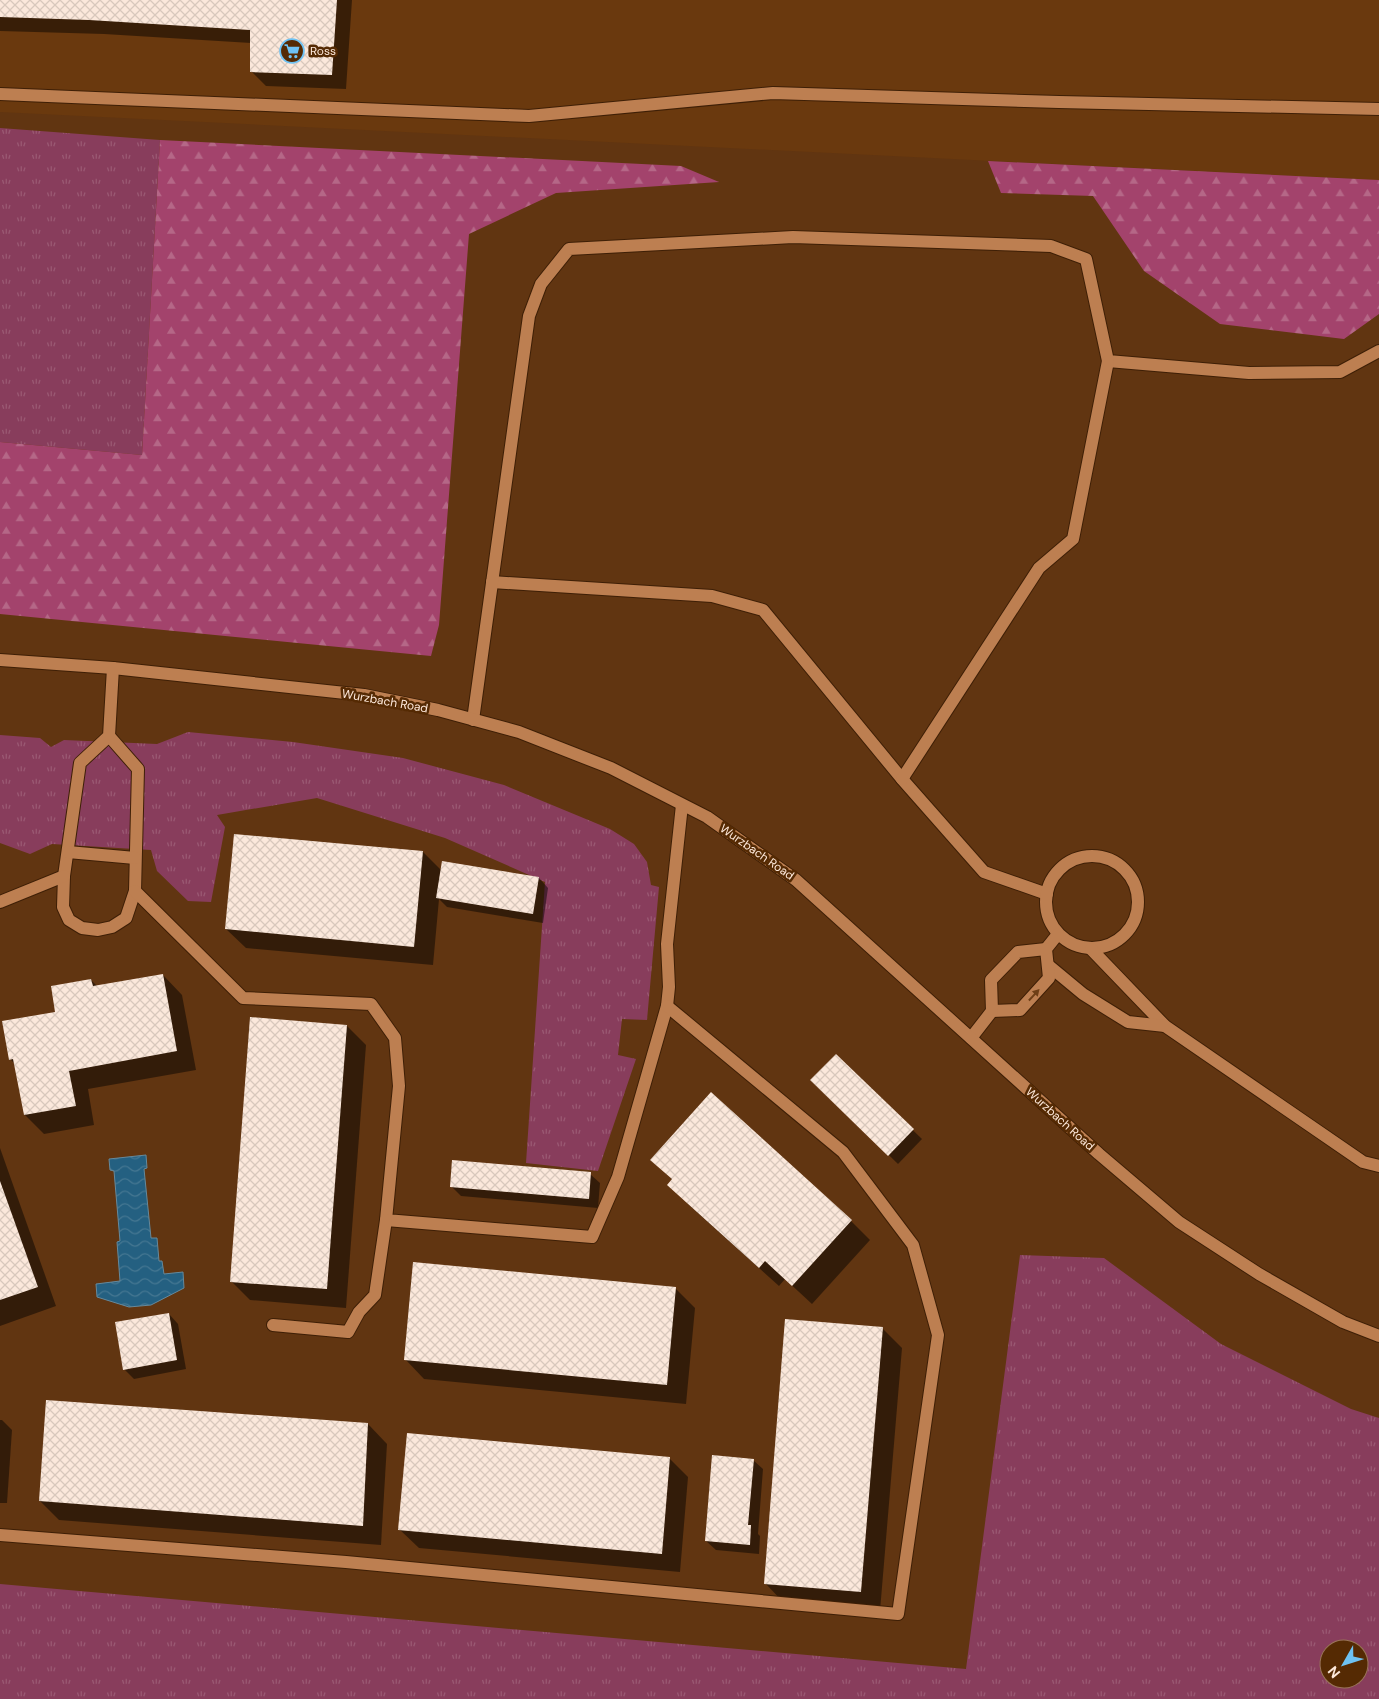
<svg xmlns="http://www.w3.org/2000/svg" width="1379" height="1699" font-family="'DM Sans',sans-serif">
	<defs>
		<pattern id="grass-tufts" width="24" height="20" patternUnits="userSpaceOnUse" patternTransform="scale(1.25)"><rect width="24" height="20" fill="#883d5c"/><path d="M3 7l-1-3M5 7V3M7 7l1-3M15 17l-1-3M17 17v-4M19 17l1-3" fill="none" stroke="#9a5973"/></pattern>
		<pattern id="forest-firs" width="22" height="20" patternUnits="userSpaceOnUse" patternTransform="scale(1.25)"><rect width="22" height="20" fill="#a3436c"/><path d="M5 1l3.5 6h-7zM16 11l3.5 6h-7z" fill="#b56787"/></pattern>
		<pattern id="water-waves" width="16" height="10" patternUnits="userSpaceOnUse" patternTransform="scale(1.25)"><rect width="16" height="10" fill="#246081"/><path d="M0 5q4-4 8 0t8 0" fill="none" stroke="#457792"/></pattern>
		<pattern id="building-cross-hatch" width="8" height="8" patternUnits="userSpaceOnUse" patternTransform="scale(1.25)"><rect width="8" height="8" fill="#fbe8db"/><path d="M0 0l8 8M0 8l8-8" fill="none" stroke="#d8c8bc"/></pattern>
	</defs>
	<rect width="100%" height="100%" fill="#613511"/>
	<polygon fill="#6a390e" points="0,0 1379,0 1379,180 0,112"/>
	<g fill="url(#grass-tufts)" fill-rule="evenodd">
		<polygon points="0,128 160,140 142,455 0,442"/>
		<polygon points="188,732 293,742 403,758 504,785 610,829 634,844 647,862 651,885 659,887 647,1020 622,1019 618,1055 636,1059 598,1171 526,1163 545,882 445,838 317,798 217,815 225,827 211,902 188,901 157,871 151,850 52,844 30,854 0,843 0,735 40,738 51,747 64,740 157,744"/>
		<path d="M1020 1255 1104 1258 1221 1344 1351 1409 1379 1418V1699H0V1584L966 1669ZM1329 1649H1359V1679H1329Z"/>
	</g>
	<g fill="url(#forest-firs)">
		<polygon points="160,140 681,166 719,182 556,193 469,234 439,625 431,656 0,614 0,442 142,455"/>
		<polygon points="988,161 1379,180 1379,314 1344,339 1220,324 1144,271 1093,196 1001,193"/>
	</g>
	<polygon fill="url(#water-waves)" stroke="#65899c" points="146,1155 147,1168 144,1169 151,1238 157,1238 159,1261 162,1261 164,1274 183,1272 184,1288 151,1305 129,1307 97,1297 96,1284 120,1281 117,1242 120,1241 114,1171 110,1170 109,1159"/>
	<g fill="#0007">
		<polygon points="0,0 352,0 346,89 266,86 251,71 251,43 104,34 0,31"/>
		<polygon points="423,852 442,871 539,878 548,888 543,923 447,907 439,899 433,965 246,948 226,929"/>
		<polygon points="163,975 182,995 196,1070 88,1089 94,1125 44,1134 25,1115 16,1065 11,1060 3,1022 57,1013 91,980 98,987"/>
		<polygon points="347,1026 366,1045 346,1308 250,1300 231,1281"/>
		<polygon points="836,1056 922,1139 898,1164 812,1080"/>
		<polygon points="0,1148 56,1306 0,1326"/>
		<polygon points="652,1160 851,1221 870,1240 812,1304 785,1279 779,1286 688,1204 673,1180"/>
		<polygon points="590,1174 600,1183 598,1208 461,1196 451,1186"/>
		<polygon points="676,1289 695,1308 686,1404 424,1379 405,1359"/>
		<polygon points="169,1314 178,1324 186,1369 134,1379 124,1369"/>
		<polygon points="882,1328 902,1348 880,1611 784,1603 765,1583"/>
		<polygon points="47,1401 368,1424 387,1444 381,1545 59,1520 40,1501"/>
		<polygon points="0,1420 2,1420 12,1430 7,1503 0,1503"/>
		<polygon points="669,1458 688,1477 680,1572 419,1548 399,1529"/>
		<polygon points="753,1460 763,1469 758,1534 760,1536 759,1554 716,1550 706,1541"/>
	</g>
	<g fill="url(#building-cross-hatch)">
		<polygon points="0,0 337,0 332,75 250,72 250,30 89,20 0,17"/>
		<polygon points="234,834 423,851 414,947 225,929"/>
		<polygon points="442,861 539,877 533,914 436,898"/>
		<polygon points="163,974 177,1051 69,1071 76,1106 24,1115 13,1059 9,1060 2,1021 55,1012 51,986 91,979 93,986"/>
		<polygon points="250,1017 347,1025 327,1289 230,1282"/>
		<polygon points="836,1054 914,1129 888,1156 810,1080"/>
		<polygon points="711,1092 852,1220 792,1286 765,1261 759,1268 667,1185 672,1179 650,1160"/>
		<polygon points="452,1160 591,1172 589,1199 450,1187"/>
		<polygon points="0,1181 38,1287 0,1300"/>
		<polygon points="413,1262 676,1287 667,1385 404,1360"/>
		<polygon points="169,1313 177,1360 123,1370 115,1322"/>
		<polygon points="785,1319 883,1327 861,1592 764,1584"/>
		<polygon points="46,1400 368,1423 363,1526 39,1501"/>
		<polygon points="407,1433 670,1457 662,1554 398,1530"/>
		<polygon points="712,1455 754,1459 748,1525 751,1525 750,1545 705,1541"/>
	</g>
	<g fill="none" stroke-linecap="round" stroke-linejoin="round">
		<g stroke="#3e1f06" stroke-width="14">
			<g id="lane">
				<polyline points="0,94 529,116 773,93 1059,102 1379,109"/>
				<polyline points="492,582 712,596 763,610 902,779 984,872 1047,894"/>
				<polyline points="473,720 529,316 541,284 569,249 793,237 1051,246 1086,259 1108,361 1249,373 1340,372 1379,351"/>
				<polyline points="109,736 80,763 64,876 63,907 69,920 82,928 98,930 112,927 126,918 135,891 138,769 109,736 113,668"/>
				<polyline points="902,779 1039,568 1073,539 1108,361"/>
				<polyline points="68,852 135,858"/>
				<circle cx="1092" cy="902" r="46"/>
				<polyline points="135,891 243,998 371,1004 395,1038 399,1086 386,1220 592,1237 618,1177 667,1006 669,987 667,944 682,805"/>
				<polyline points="0,902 64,876"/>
				<polyline points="1091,949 1165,1026 1363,1162 1379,1166"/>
				<polyline points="1048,965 1083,994 1128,1022 1165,1026"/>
				<polyline points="992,1011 1020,1010 1049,978 1046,949 1058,934"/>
				<polyline points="971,1038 992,1011 991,980 1018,952 1046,949"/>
				<polyline points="273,1325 348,1332 359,1312 375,1295 386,1220"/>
				<polyline points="0,1535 346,1562 898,1614 938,1335 913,1245 843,1152 667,1006"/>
			</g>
		</g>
		<g stroke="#3e1f06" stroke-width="14">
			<polyline id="secondary" points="0,660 113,668 364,695 438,710 519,732 611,768 707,817 796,880 1099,1154 1179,1222 1259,1274 1343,1322 1379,1336"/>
		</g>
		<use href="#lane" stroke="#bd7f51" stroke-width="12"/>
		<use href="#secondary" stroke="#bd7f51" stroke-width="12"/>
	</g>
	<defs><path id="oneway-solid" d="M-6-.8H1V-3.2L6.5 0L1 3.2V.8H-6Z" transform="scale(1.25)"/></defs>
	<use fill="#6f3f16" href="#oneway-solid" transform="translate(1034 995) rotate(-47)"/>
	<defs>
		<g id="supermarket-ring" transform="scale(1.25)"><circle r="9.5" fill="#552a03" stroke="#6ec2f3" stroke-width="1.5"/><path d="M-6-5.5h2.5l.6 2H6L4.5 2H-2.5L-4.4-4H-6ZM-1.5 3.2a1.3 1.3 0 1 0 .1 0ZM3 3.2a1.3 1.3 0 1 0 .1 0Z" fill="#6ec2f3"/></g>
	</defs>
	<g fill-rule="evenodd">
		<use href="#supermarket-ring" x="292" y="51"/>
	</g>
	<g text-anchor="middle" stroke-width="5" stroke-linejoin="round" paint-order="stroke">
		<g font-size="12" fill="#fee9db" stroke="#552a03" text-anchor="start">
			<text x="310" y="55">Ross</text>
		</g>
		<g font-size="12" fill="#fee9db" stroke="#552a03">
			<text transform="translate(385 701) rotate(10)" y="4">Wurzbach Road</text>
			<text transform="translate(757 852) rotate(35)" y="4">Wurzbach Road</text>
			<text transform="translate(1060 1119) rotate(42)" y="4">Wurzbach Road</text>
		</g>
	</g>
	<g transform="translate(1344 1664) rotate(231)"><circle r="24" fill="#552a03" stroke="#997659"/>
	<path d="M0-4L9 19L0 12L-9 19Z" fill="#6ec2f3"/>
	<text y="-8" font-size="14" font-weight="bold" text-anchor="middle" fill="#fee9db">N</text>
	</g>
</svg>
